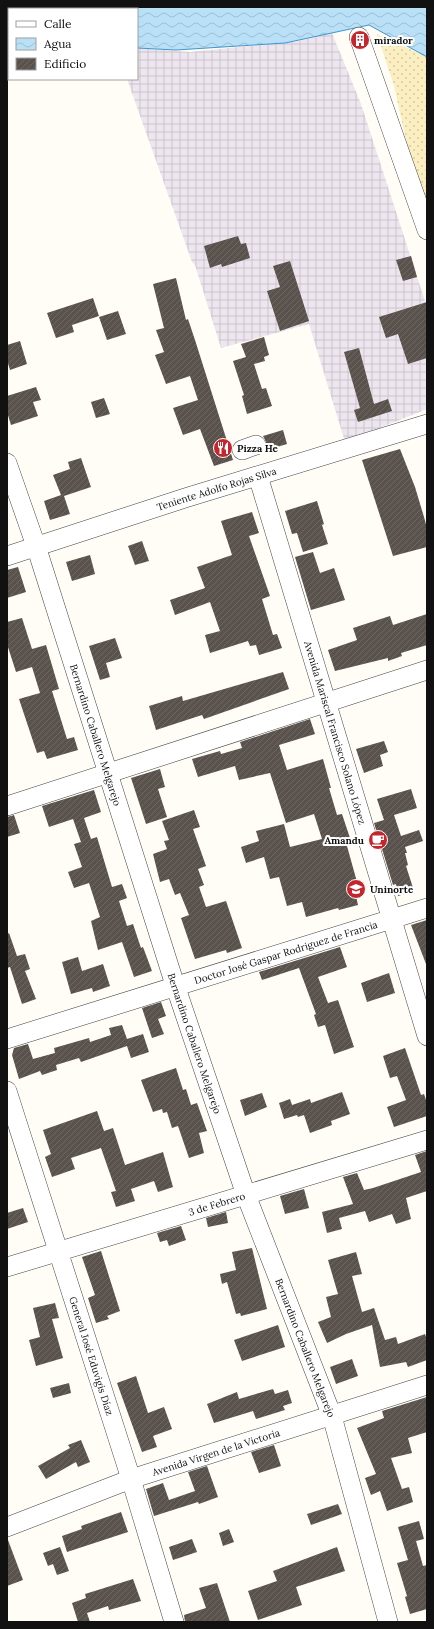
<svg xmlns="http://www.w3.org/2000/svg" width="434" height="1629" font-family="Lora,serif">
	<defs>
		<pattern id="industrial-grid" width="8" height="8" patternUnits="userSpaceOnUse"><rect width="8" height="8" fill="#eee6ef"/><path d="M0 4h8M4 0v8" fill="none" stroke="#cbc4cc"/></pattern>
		<pattern id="sand-dots" width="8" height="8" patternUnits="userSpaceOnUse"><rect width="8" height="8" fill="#fbeec1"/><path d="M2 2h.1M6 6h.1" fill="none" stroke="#d6cba5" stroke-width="1.8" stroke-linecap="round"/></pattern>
		<pattern id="water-waves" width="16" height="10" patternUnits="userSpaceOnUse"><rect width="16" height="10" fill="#b9e0f7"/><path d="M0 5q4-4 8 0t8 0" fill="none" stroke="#9ebfd3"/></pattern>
		<pattern id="building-hatch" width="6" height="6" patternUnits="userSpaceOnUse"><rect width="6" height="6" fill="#5a524d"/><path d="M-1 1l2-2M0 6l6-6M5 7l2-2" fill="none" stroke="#6d6662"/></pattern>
	</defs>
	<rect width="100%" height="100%" fill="#fffdf5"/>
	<polygon fill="url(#industrial-grid)" points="332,33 361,104 427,307 427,409 345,442 309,324 221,348 195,265 192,262 127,79 137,79 137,48 190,52 298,41"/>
	<polygon fill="url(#sand-dots)" points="377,34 427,57 427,206 410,158 394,86"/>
	<polygon fill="url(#water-waves)" stroke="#3f96cf" points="7,7 427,7 427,57 369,25 285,43 176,50 137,48 137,9 9,9 9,21 7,20"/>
	<g fill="url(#building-hatch)">
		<polygon points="238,236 241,244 246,243 250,258 222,267 221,264 210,268 204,246"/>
		<polygon points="411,256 417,277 403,281 396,260"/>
		<polygon points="290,261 309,321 280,331 267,291 280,287 273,266"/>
		<polygon points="176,278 186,320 188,319 195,340 233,460 214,466 200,429 183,435 173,408 198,400 190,376 166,384 155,355 164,352 156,330 164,328 153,284"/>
		<polygon points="93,298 99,316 72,325 74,332 56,338 47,313"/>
		<polygon points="427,302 427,358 408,364 398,334 386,338 379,317"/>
		<polygon points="118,311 126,334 107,340 99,317"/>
		<polygon points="264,337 269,355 264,357 265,361 254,364 262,389 266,388 272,406 247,414 242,396 244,395 233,361 246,357 241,344"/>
		<polygon points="20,341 27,364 10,370 7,360 7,345"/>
		<polygon points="359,348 374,404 388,399 392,411 358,422 354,410 360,408 344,352"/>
		<polygon points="36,387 41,400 33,402 38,416 11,425 7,412 7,396"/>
		<polygon points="104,398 110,414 96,418 91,402"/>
		<polygon points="283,430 287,444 267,450 266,442 263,436"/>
		<polygon points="400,449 415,487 424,517 427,528 427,547 393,556 362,460"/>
		<polygon points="81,458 91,487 64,496 70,514 50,520 44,501 61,495 53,475 70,469 68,462"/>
		<polygon points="317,501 324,524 322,525 328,544 303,552 297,533 292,534 285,511"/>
		<polygon points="252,512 259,533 249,536 270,596 262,599 273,635 277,634 282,648 259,655 256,645 250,646 248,641 210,653 205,635 220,631 210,602 175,615 170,600 205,588 197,567 232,555 221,521"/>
		<polygon points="142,541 149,561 135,565 128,546"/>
		<polygon points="313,552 320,573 334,568 345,600 311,610 295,557"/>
		<polygon points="90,555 95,574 72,581 66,562"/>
		<polygon points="18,567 26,592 7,598 7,570"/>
		<polygon points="427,614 427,645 401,653 402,656 388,661 388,658 335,671 328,650 357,640 353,628 390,616 393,625"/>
		<polygon points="22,618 32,649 46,645 59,689 52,691 67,739 74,737 78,750 47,759 44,751 37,753 19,699 40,693 32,667 16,672 7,644 7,622"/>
		<polygon points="115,638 122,658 106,663 110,677 100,680 89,646"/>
		<polygon points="283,672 289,689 204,719 202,715 156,730 149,706 182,696 183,701"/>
		<polygon points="310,719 315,734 279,745 287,770 323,759 331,788 329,788 337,815 342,814 352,844 347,846 357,882 353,883 358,905 339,910 338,908 306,917 302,902 287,906 279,877 270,879 264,857 246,863 241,847 259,841 256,831 284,824 290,847 322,839 314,814 286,823 270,773 239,780 235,766 198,777 192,759 220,751 221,754 242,748 240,742"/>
		<polygon points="384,741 388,752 380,755 383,766 364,773 356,749"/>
		<polygon points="160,769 165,787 158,789 167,817 146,824 131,778"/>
		<polygon points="411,789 417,808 394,815 401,836 419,830 423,841 405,847 407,853 405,853 408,865 406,866 414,891 398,896 396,884 393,885 374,823 384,820 377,799"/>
		<polygon points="94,790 101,812 84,818 91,839 97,837 112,887 122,884 127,898 119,901 127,926 133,924 141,948 143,947 152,971 134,977 122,942 98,950 91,921 100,917 89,883 74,888 68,872 82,867 74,844 81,842 73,819 49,827 42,806"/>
		<polygon points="194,810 200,827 193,829 206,866 198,869 204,885 199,887 206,907 226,901 242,948 227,953 226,950 195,959 181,918 189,915 180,893 175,895 169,879 160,882 153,854 167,849 164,841 169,840 162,821"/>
		<polygon points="14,815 20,833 7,837 7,817"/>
		<polygon points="427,920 427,964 426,964 411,925"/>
		<polygon points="9,933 17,956 25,954 30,969 25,971 36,999 22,1004 10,967 7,968 7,934"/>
		<polygon points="340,947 347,967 318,977 328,1003 338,1000 354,1047 334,1054 325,1025 318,1027 314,1015 316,1014 299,968 262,980 259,972"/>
		<polygon points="78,957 82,971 103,964 110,986 93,992 92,988 71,994 62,962"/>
		<polygon points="389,973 395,993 367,1002 361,983"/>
		<polygon points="161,1002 166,1016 158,1019 164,1034 152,1038 142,1008"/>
		<polygon points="122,1025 127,1039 143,1034 149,1052 131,1058 127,1046 81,1062 79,1058 56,1065 57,1070 42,1075 40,1071 19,1079 12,1055 14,1048 28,1044 33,1059 55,1053 54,1048 89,1038 90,1042 111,1035 109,1028"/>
		<polygon points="405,1048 421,1095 424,1094 427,1103 427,1116 394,1127 387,1107 406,1100 397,1076 390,1078 383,1056"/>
		<polygon points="176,1068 183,1090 186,1089 191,1105 197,1103 207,1131 199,1133 204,1153 189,1158 178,1126 172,1128 167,1112 163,1113 162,1109 153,1112 141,1080"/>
		<polygon points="342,1092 350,1114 331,1121 332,1125 310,1133 304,1115 298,1117 297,1115 284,1119 279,1103 290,1099 292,1105 310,1099 311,1103"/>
		<polygon points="262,1093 267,1107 245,1116 240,1100"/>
		<polygon points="97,1111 104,1131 113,1128 125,1165 163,1152 173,1187 158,1192 154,1181 131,1189 135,1201 116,1207 111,1192 116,1191 101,1148 71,1158 75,1169 52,1177 45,1157 51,1154 43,1130"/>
		<polygon points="427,1151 427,1191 406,1198 411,1219 396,1224 392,1214 369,1222 365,1211 339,1218 342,1229 327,1233 322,1212 353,1204 343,1177 357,1173 364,1190 373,1188 421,1172 415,1155"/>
		<polygon points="304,1189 309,1208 285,1214 280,1196"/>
		<polygon points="23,1208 28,1222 7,1229 7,1213"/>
		<polygon points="226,1212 228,1223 208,1227 206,1218"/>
		<polygon points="181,1226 186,1240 169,1246 167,1240 160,1242 157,1233"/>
		<polygon points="252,1248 267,1309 241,1316 240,1313 236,1314 227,1282 222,1284 220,1274 236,1270 232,1252"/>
		<polygon points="101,1251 120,1311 107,1316 109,1319 96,1323 88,1298 95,1295 82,1257"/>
		<polygon points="356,1252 362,1274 352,1276 362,1312 374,1308 385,1340 396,1337 398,1344 425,1334 427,1340 427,1360 408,1367 406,1362 380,1367 372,1325 346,1334 327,1343 318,1322 331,1317 326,1297 338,1294 328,1260"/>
		<polygon points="55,1303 59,1318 52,1319 63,1358 36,1366 29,1340 40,1337 33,1308"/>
		<polygon points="278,1325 285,1347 242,1361 234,1340"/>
		<polygon points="352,1359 358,1376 336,1384 330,1367"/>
		<polygon points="136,1376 148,1413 164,1407 172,1429 153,1436 157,1447 142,1452 117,1383"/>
		<polygon points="69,1383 71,1393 53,1398 50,1388"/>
		<polygon points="273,1389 275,1394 288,1390 292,1403 283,1406 285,1410 256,1419 253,1411 214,1423 207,1404 237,1392 239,1399"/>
		<polygon points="427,1397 427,1432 408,1438 412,1453 391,1458 402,1489 409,1487 413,1502 387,1511 380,1491 371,1495 365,1478 376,1474 357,1428 384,1418 382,1411"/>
		<polygon points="81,1440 90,1462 78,1467 76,1462 46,1479 38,1466 70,1448 68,1445"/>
		<polygon points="274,1445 281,1466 259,1473 251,1452"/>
		<polygon points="207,1466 218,1497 199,1504 198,1502 154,1516 146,1489 163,1483 169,1500 195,1491 188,1472"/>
		<polygon points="338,1504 342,1514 311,1525 307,1514"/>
		<polygon points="121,1512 128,1532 67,1552 62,1536 82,1529 81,1526"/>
		<polygon points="419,1521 424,1539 416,1541 423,1566 427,1565 427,1609 410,1614 405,1597 407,1596 397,1563 408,1560 398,1527"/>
		<polygon points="229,1529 234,1542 223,1546 219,1533"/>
		<polygon points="192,1539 197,1552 173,1560 169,1547"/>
		<polygon points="7,1540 8,1540 23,1580 7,1586"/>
		<polygon points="60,1547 69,1571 57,1575 53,1564 48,1566 43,1553"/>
		<polygon points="337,1547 345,1571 296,1587 302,1605 258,1620 248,1591 277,1581 273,1571"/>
		<polygon points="133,1579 141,1601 109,1610 108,1606 87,1613 90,1622 78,1622 72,1603 86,1598 85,1594"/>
		<polygon points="217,1583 230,1622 185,1622 184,1615 206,1608 199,1588"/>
	</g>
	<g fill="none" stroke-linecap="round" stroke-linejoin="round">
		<g stroke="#444" stroke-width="20">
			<g id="minor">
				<polyline points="359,37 427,230"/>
				<polyline points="242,450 256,445"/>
				<path id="s1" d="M7 463 36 546 175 985 246 1195 332 1416 388 1622"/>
				<path id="s2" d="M258 476 427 1036"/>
				<path id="s3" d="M7 556 185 498 427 424"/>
				<polyline points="7,806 427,670"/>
				<path id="s4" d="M7 1039 427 908"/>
				<path id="s5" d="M7 1091 131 1479 174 1622"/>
				<path id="s6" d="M7 1267 427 1140"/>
				<path id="s7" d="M7 1527 131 1479 427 1385"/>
			</g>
		</g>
		<use href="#minor" stroke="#fff" stroke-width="19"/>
	</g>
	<defs>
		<g id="building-disc" transform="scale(1)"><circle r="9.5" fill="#c4262e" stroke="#fff"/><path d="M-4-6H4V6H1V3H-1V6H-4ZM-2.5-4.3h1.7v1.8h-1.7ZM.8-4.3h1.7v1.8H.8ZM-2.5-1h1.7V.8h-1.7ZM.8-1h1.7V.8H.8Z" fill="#fff"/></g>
		<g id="restaurant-disc" transform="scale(1)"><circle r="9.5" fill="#c4262e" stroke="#fff"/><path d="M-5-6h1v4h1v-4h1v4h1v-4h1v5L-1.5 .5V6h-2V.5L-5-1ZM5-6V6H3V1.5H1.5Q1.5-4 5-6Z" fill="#fff"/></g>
		<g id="cafe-disc" transform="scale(1)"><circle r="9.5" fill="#c4262e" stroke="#fff"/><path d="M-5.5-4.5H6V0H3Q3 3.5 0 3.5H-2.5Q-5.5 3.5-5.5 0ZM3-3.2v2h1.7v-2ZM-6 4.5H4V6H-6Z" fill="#fff"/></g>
		<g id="university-disc" transform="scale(1)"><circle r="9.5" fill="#c4262e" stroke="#fff"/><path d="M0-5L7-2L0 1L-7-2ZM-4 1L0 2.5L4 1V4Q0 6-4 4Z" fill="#fff"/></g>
	</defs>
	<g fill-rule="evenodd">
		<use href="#building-disc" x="360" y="40"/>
		<use href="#restaurant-disc" x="223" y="448"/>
		<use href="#cafe-disc" x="378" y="840"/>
		<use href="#university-disc" x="356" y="889"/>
	</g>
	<g text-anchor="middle" stroke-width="4" stroke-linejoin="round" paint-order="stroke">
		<g font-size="10" font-weight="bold" fill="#111" stroke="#fff" text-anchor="start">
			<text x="374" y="44">mirador</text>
			<text x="237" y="452">Pizza He</text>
			<text x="364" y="844" text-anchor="end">Amandu</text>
			<text x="370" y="893">Uninorte</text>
		</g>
		<g font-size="10" fill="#111" stroke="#fff">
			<text dy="4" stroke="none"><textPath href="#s3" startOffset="220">Teniente Adolfo Rojas Silva</textPath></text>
			<text dy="4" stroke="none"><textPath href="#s2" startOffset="268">Avenida Mariscal Francisco Solano López</textPath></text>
			<text dy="4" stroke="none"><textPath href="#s1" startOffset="286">Bernardino Caballero Melgarejo</textPath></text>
			<text dy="4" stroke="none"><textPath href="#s4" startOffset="292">Doctor José Gaspar Rodriguez de Francia</textPath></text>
			<text dy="4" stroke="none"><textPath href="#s1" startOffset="610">Bernardino Caballero Melgarejo</textPath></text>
			<text dy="4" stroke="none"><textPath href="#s6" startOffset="219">3 de Febrero</textPath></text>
			<text dy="4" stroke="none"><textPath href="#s1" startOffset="934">Bernardino Caballero Melgarejo</textPath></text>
			<text dy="4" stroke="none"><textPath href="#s5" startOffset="278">General José Eduvigis Díaz</textPath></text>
			<text dy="4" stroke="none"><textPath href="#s7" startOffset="222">Avenida Virgen de la Victoria</textPath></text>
		</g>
	</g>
	<rect width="434" height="1629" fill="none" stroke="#111111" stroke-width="16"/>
	<rect x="8" y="8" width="130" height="72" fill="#ffffff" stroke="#a0a0a0"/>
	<rect x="16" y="21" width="20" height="6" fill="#ffffff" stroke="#a0a0a0"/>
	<text x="44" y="28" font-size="12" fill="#111111">Calle</text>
	<rect x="16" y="38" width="20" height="12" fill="url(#water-waves)" stroke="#a0a0a0"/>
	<text x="44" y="48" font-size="12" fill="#111111">Agua</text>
	<rect x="16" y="58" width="20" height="12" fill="url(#building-hatch)" stroke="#a0a0a0"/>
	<text x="44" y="68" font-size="12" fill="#111111">Edificio</text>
</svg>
